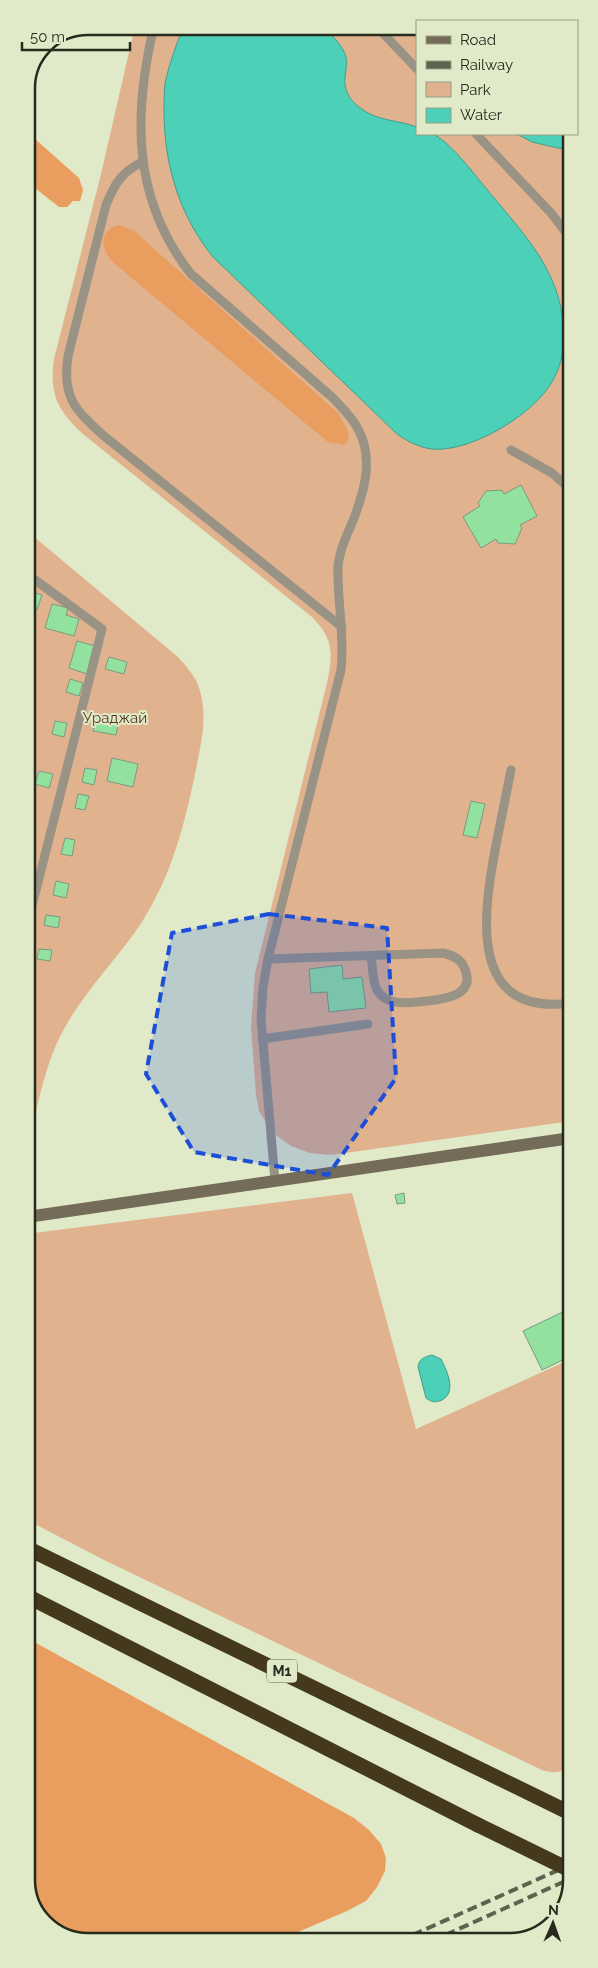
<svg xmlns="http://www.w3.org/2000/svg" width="598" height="1968" font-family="Raleway,sans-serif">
	<rect width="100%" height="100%" fill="#e1eac8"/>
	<g fill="#e1b28e">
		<path d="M135 26 417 27V134H571V1121L331 1155 310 1153 291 1146 277 1136 267 1124 259 1111 256 1095 251 1027 255 973 327 683C333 654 334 639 312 617L84 435C58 411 49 395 54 359L101 174Z"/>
		<path d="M27 531 178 657C188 668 198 679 201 695 207 720 201 744 196 769 185 824 171 878 140 925 116 960 85 991 64 1029 44 1065 39 1105 27 1144Z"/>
		<path d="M352 1193 416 1429 571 1359 572 1767C561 1772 554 1774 542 1770L104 1560 27 1520V1236L33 1233Z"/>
	</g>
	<g fill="#e99d5e">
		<polygon points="26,131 79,178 83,190 80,201 73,201 67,207 59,207 26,181"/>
		<path d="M118 225 133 230 338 413 349 433 348 441 344 445 328 442 115 264C102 252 96 233 118 225Z"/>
		<polygon points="27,1638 354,1818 369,1830 381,1844 386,1858 385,1871 377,1887 366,1901 347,1911 277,1941 83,1942 47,1926 27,1892"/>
	</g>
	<g fill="#4cd0b8" stroke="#419e8a">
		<path d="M184 26 323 27C331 35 343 45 346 57 347 64 346 70 345 77 343 94 354 105 368 113 383 121 401 121 417 127V134C421 134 428 133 432 134 448 139 474 174 485 187 514 223 549 257 560 304 565 326 566 353 556 374 541 410 481 446 443 449 427 451 411 444 397 434L213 257C179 215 164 164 164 111 164 102 164 93 165 84 169 64 176 45 184 26Z"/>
		<polygon points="517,134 571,134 571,151 532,142"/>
		<path d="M432 1355 441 1359C447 1371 457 1392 442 1400 436 1403 431 1402 426 1398L418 1367C419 1359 424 1357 432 1355Z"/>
	</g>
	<g fill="#92e19e" stroke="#7e9981">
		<polygon points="521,485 537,516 520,525 522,528 515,544 498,543 496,539 481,548 463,517 480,506 478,503 486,491 502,490 504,494"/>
		<polygon points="27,590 42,595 37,610 27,607"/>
		<polygon points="52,604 68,608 66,615 79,619 74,636 45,628"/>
		<polygon points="77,641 95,646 87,674 69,668"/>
		<polygon points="109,657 127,662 124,674 105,669"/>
		<polygon points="70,679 83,683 79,696 66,692"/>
		<polygon points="96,716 119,720 116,735 93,731"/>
		<polygon points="55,721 67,723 64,737 52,734"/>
		<polygon points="112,758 138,764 133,787 107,781"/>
		<polygon points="85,768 97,770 94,785 82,782"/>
		<polygon points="39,771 53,774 49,788 35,784"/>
		<polygon points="78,794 89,796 85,810 75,808"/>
		<polygon points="471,801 485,804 477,838 463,835"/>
		<polygon points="65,838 75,840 72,856 61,854"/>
		<polygon points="56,881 69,884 66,898 53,895"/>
		<polygon points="46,915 60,917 58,928 44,925"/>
		<polygon points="39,949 52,950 50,961 37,959"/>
		<polygon points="342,965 343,979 362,977 366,1008 329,1012 327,992 311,993 309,969"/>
		<polygon points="404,1193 405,1203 397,1204 395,1195"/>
		<polygon points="571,1308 571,1356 542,1370 523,1331"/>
	</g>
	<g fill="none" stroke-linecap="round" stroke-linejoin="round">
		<g stroke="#989385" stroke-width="9">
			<path d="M154 26C133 115 132 199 191 274L333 398C341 407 351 416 357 427 375 458 364 493 352 523 346 537 339 552 338 567 337 601 345 635 341 670L268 959 263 987 261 1019 275 1181"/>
			<polyline points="377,27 417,69"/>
			<polyline points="476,134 551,213 571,239"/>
			<path d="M142 162C121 173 115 183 106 205L68 356C62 397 74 409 104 436L342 627"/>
			<polyline points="511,450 552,473 571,490"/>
			<polyline points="27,574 102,629 27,926"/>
			<path d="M511 770C506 795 501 820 496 845 483 913 467 1017 571 1003"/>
			<path d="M268 959 443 953C452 955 460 958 464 967 477 995 446 999 427 1001 412 1002 387 1008 377 990 372 981 373 966 371 956"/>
			<polyline points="262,1039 368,1024"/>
		</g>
		<polyline stroke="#746c58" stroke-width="12" points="27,1217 571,1138"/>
		<g stroke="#44391d" stroke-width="15">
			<polyline points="27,1548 572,1814"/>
			<polyline points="27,1596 478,1825"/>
		</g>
		<g stroke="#5e6350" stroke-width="4" stroke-dasharray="10 5" stroke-linecap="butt">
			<polyline points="399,1941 572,1864"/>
			<polyline points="432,1941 572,1878"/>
		</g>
		<polyline stroke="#44391d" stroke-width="15" points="478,1825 572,1871"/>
	</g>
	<path fill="#1d4ed8" fill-opacity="0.2" stroke="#1d4ed8" stroke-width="4" stroke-dasharray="10 6" stroke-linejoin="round" d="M269 914 387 928 396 1078 328 1175 194 1152 146 1074 172 933Z"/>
	<g text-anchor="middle" stroke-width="4" stroke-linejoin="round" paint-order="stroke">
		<rect fill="#e1eac8" stroke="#5f6450" stroke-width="1" x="267" y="1659.5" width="30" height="23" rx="4"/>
		<g font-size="14" font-weight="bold" fill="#272a1d">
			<text x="282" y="1676">М1</text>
		</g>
		<g font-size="15" fill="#57381d" stroke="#e1eac8">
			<text x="115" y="723">Ураджай</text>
		</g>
	</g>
	<path d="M0 0H598V1968H0ZM88 35H510A53 53 0 0 1 563 88V1880A53 53 0 0 1 510 1933H88A53 53 0 0 1 35 1880V88A53 53 0 0 1 88 35Z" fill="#e1eac8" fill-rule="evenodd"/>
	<path fill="none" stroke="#272a1d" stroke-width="2.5" d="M88 35H510A53 53 0 0 1 563 88V1880A53 53 0 0 1 510 1933H88A53 53 0 0 1 35 1880V88A53 53 0 0 1 88 35Z"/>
	<rect x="416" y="20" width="162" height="115" fill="#e1eac8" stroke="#979d84"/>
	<rect x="426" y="36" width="25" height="8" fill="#746c58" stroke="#979d84"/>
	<text x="460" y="45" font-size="15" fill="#272a1d">Road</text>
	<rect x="426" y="61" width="25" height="8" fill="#5e6350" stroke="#979d84"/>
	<text x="460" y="70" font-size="15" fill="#272a1d">Railway</text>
	<rect x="426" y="82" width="25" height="15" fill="#e1b28e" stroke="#979d84"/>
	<text x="460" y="95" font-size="15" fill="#272a1d">Park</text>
	<rect x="426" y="108" width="25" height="15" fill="#4cd0b8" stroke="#979d84"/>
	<text x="460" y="120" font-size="15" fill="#272a1d">Water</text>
	<g transform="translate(553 1923) rotate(2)" stroke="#e1eac8" stroke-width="4" paint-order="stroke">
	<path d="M0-4L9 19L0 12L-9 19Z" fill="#272a1d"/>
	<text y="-8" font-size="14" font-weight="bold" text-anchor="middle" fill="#272a1d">N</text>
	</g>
	<path d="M22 42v8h108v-8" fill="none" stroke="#272a1d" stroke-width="2.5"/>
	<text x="30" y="42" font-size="15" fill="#272a1d" stroke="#e1eac8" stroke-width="4" paint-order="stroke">50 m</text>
</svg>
